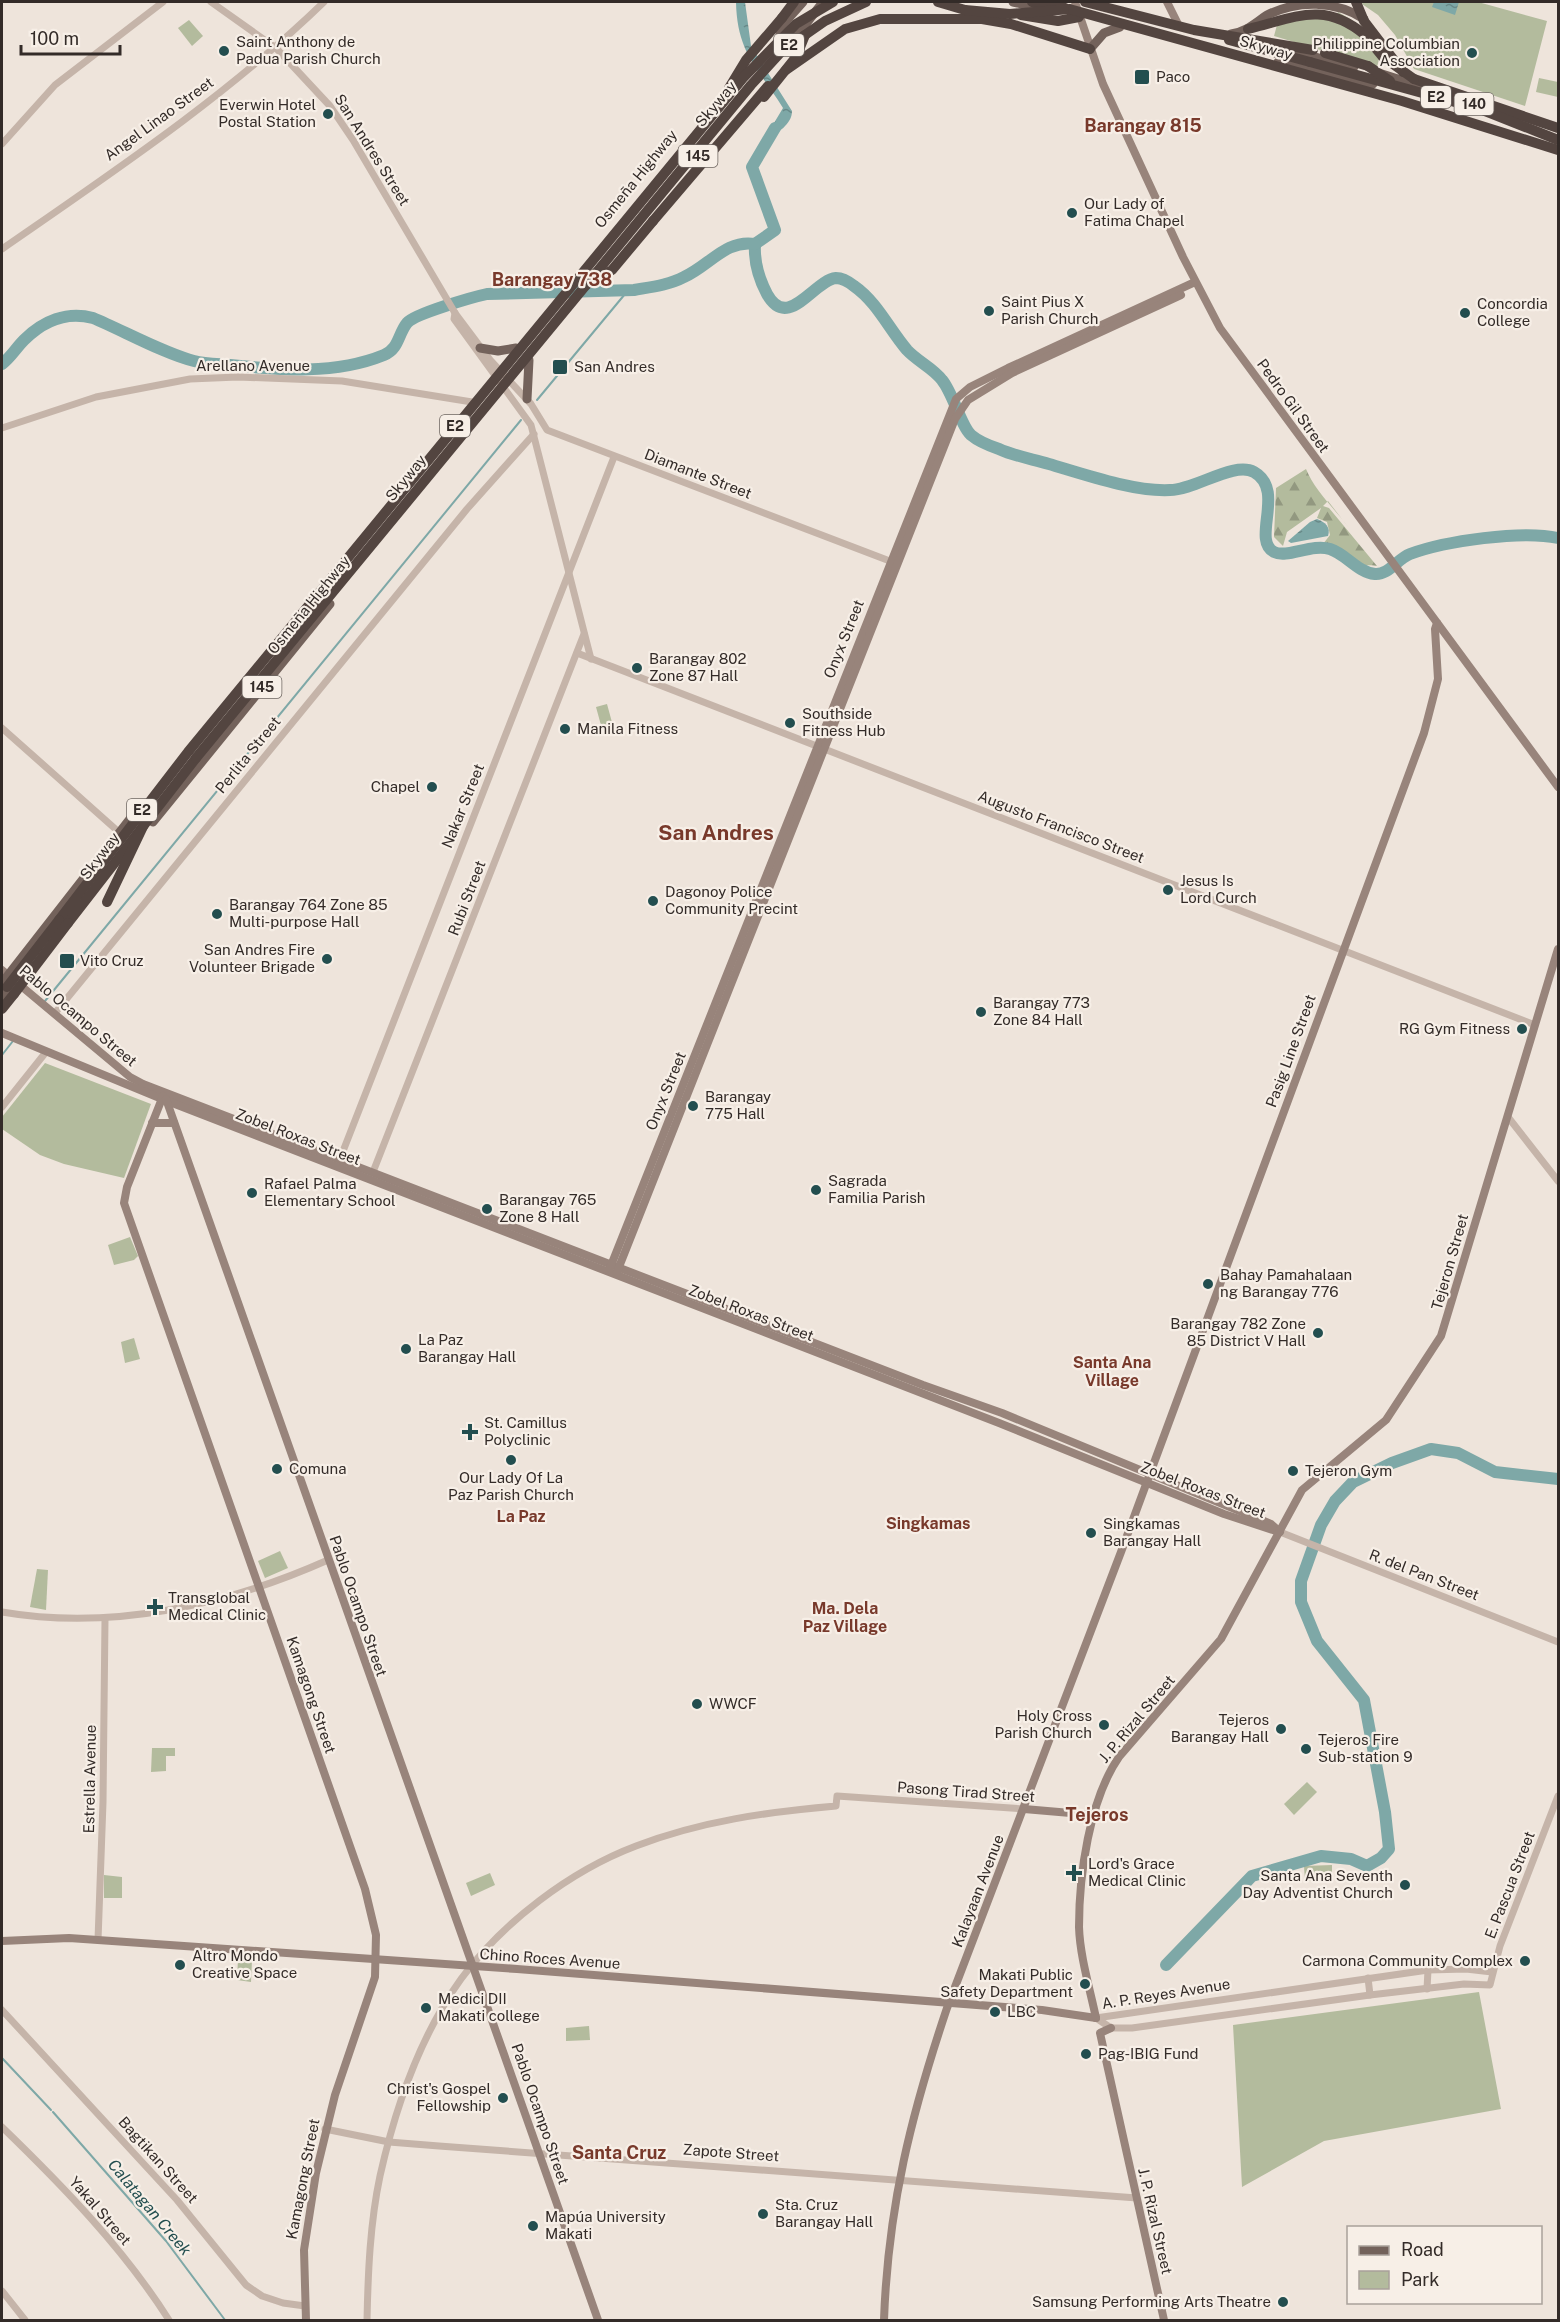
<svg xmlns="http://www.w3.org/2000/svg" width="1560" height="2322" font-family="'Public Sans',sans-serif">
	<defs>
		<pattern id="forest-firs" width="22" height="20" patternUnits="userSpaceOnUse" patternTransform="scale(1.5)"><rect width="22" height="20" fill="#b3bb9d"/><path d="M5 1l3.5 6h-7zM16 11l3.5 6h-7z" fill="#929880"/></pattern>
		<pattern id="water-ripples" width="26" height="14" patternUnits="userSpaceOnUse" patternTransform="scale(1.5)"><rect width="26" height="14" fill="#7ea8a7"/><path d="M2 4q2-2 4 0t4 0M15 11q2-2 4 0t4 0" fill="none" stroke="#688988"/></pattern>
	</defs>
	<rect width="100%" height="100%" fill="#eee4db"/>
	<g fill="#b3bb9d">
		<polygon points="1363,2 1478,2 1547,21 1525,106 1414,69 1395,35 1378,15 1362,4"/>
		<polygon points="1338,12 1352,20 1380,55 1377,67 1274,36 1277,25 1284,21 1335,18"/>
		<polygon points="189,20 203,36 192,46 178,28"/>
		<polygon points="1539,78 1558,82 1558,97 1536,92"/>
		<polygon points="607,704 613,726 602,729 596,707"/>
		<polygon points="45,1063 151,1104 124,1178 64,1164 40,1155 2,1129 2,1117"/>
		<polygon points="130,1237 138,1256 134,1260 114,1265 108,1245"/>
		<polygon points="134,1338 140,1359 125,1363 121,1342"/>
		<polygon points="280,1551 288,1568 265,1578 258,1561"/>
		<polygon points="37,1569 48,1570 46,1610 30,1607"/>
		<polygon points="152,1748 175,1748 175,1756 166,1756 166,1771 151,1772"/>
		<polygon points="1307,1782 1317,1792 1294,1815 1284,1804"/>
		<polygon points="1332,1865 1332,1879 1305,1881 1304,1866"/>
		<polygon points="490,1873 495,1885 471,1896 466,1883"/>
		<polygon points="104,1875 122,1877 122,1898 104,1898"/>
		<polygon points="238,1959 252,1960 251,1982 237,1980"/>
		<polygon points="1479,1992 1501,2109 1324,2141 1242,2187 1233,2025"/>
		<polygon points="589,2026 590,2040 566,2041 566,2028"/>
	</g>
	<path fill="url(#forest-firs)" d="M1306 469C1315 491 1334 508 1349 528L1328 501 1323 506 1329 508 1377 566C1372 565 1366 566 1362 564 1347 560 1342 546 1323 544L1330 535 1327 522 1317 518 1321 508 1287 532 1283 546 1274 537 1276 488Z"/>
	<g fill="url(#water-ripples)">
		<path d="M736 2H745L751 46 792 111C792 125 777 132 767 141L771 128 783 108C758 68 737 53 736 2Z"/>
		<polygon points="1434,2 1459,2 1455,15 1432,7"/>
		<path d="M1317 519C1325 522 1331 527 1328 536L1291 543 1288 541 1310 522Z"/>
	</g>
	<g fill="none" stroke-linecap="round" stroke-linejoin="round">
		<g stroke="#7ea8a7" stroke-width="2">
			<polyline points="537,400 630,288"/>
			<polyline points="45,1001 521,420"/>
			<polyline points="2,1055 13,1041"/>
			<polyline points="2,2058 51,2110"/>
			<polyline points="53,2112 166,2241 225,2320"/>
		</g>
		<g stroke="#7ea8a7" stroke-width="12">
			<path d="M755 244C754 261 759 279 767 294 788 332 814 280 836 278 843 278 849 282 854 286 877 302 889 329 907 350 917 361 933 368 942 380 953 393 961 426 971 435 978 441 990 446 999 449 1014 456 1032 459 1049 464 1083 474 1135 492 1170 490 1195 490 1234 461 1254 472 1286 490 1251 540 1274 552 1287 559 1312 543 1330 549 1346 554 1357 572 1375 574 1389 575 1397 559 1410 554 1445 541 1522 530 1558 538"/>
			<polyline points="755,244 775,230 752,167 775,128"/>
			<path d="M2 364C11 357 16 348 24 340 43 321 67 311 93 318 122 330 165 354 194 361 205 364 219 364 230 365 281 370 335 375 384 355 399 349 398 334 407 323 414 314 473 297 487 294L634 290C651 287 669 285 684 277 709 266 726 239 755 244"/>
			<polyline points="1166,1965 1252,1876 1321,1856 1351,1859 1367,1866 1381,1858 1389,1849 1385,1812 1364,1700 1317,1641 1301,1602 1301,1581 1321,1525 1335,1501 1353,1482 1392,1463 1431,1449 1458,1453 1495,1472 1558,1479"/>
		</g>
		<g stroke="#c5b4a9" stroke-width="7">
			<polyline points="211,2 276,48 330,106 353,140 455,313 491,361 531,404 547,430 895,563"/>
			<polyline points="2,144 55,85 163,2"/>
			<path d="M2 249C113 172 227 96 324 2"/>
			<polyline points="455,313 454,319 531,425 591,659"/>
			<polyline points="2,428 96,397 190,379 238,377 342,381 472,402"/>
			<polyline points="577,653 1535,1025"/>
			<polyline points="2,728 121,834"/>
			<polyline points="55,1013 467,509 534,434"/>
			<polyline points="2,1107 46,1052"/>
			<polyline points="1508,1117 1558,1181"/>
			<polyline points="338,1164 614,457"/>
			<polyline points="373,1172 584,634"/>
			<polyline points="1280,1532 1558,1642"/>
			<path d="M2 1612C112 1631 227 1605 328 1560"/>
			<polyline points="98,1940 103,1802 105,1619"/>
			<polyline points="1368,1978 1370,1995"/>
			<polyline points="1427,1989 1428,1970"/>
			<polyline points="2,2010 177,2200 246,2285 262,2296 283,2303 305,2306"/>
			<polyline points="1096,2018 1111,2028 1132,2028 1370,1995 1464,1984 1490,1985 1500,1946 1558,1796"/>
			<polyline points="1096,2018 1428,1970 1466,1969 1492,1972"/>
			<path d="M2 2127C62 2185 124 2249 169 2320"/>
			<polyline points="325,2129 389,2142 439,2146 1137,2198"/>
			<polyline points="2,2291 25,2320"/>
			<path d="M367 2320C368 2273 370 2223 380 2176 395 2109 420 2036 461 1979 503 1922 570 1871 636 1846 701 1821 767 1812 836 1806L837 1796 1024 1809"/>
		</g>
		<g stroke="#98847b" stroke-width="8">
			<polyline points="1075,2 1103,84 1183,257 1220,328 1558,787"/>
			<polyline points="1167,2 1178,24"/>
			<polyline points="2,970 130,1077 143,1084 923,1385 1002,1413 1271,1524 1280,1532"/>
			<polyline points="2,1033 162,1099 999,1423 1224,1514 1279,1532"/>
			<polyline points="163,1096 127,1187 124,1203 365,1889 376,1935 375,1977 335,2095 316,2173 304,2250 306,2320"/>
			<polyline points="166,1099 598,2320"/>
			<polyline points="152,1123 174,1123"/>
			<polyline points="610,1268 956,399 970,387 1008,368 1195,282"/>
			<polyline points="617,1272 955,419 968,400 1012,373 1181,295"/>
			<polyline points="1024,1809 1094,1815"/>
			<polyline points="2,1941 69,1938 517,1969 1042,2010 1096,2018"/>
			<path d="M1096 2018C1090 1989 1080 1957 1079 1927 1079 1876 1089 1800 1119 1757L1221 1639 1302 1490 1386 1420 1441 1336 1558 949"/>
			<polyline points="1111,2028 1100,2033 1164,2320"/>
			<path d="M884 2320C888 2207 911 2115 947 2008L1121 1552 1424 733 1438 679 1435 629 1437 623"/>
		</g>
		<g stroke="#73625b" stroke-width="9">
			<polyline points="1013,2 1040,8"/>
			<polyline points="778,30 803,2"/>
			<path d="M1231 34C1246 32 1255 23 1267 15 1298 0 1335 0 1364 19"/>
			<polyline points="791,43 823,2"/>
			<polyline points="1090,49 1104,33 1120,27"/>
			<polyline points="1292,51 1354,67"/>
			<polyline points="1278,62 1373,84"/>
			<polyline points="1382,74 1420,86"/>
			<polyline points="480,348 498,351 516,348"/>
			<polyline points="527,399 529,360"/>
			<polyline points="153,822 330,604"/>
			<polyline points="2,983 137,810"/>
			<polyline points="2,999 13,984"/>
		</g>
		<g stroke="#534540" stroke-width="10">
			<polyline points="938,2 965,10"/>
			<polyline points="1032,2 1065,8"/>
			<polyline points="1021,15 1058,21 1079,17"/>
			<polyline points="782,18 794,2"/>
			<path d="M1248 29C1295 18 1323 0 1365 35"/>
			<polyline points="1229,40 1310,62"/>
			<polyline points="1325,53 1368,66"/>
			<polyline points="786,70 845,29 880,19 982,19 1011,24 1090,49"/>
			<polyline points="1414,79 1558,128"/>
			<polyline points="653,221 768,86"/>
			<polyline points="59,920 98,869"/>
			<polyline points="68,923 196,758"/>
			<polyline points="2,1009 14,994"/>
		</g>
		<g stroke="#534540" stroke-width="10">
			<polyline points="1085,2 1194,30 1313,50"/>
			<polyline points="1356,2 1364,21 1403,72"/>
			<polyline points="965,10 1010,14 1070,9"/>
			<polyline points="1073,10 1402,101 1558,150"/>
			<polyline points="1365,35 1383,57 1414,79"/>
			<polyline points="1310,62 1480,109 1558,140"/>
			<polyline points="1368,66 1390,81"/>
			<polyline points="729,88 746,60 782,18"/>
			<polyline points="764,97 796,57 805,35"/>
			<polyline points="586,285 612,270 653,221"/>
			<polyline points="196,758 751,85 782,51 825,21 866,2"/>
			<polyline points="98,869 188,752 743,78 796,24 833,2"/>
			<polyline points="107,902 147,818"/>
			<polyline points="7,987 59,920"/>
			<polyline points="14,994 68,923"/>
		</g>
	</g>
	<g fill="#234e4f" stroke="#f7efe7" stroke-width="2">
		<circle cx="224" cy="51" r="6"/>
		<circle cx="1472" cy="53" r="6"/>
		<rect x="1134" y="69" width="16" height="16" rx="3"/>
		<circle cx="328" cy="114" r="6"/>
		<circle cx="1072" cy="213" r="6"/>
		<circle cx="989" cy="311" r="6"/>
		<circle cx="1465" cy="313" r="6"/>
		<rect x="552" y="359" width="16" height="16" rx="3"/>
		<circle cx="637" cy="668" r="6"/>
		<circle cx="790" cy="723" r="6"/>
		<circle cx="565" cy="729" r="6"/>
		<circle cx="432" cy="787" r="6"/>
		<circle cx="1168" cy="890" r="6"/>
		<circle cx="653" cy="901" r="6"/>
		<circle cx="217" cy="914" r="6"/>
		<circle cx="327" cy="959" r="6"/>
		<rect x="59" y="953" width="16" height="16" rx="3"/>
		<circle cx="981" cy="1012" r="6"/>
		<circle cx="1522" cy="1029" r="6"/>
		<circle cx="693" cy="1106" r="6"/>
		<circle cx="816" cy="1190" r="6"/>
		<circle cx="252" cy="1193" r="6"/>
		<circle cx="487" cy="1209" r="6"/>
		<circle cx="1208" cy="1284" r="6"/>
		<circle cx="1318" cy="1333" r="6"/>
		<circle cx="406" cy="1349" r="6"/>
		<path d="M467 1423h6v6h6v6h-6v6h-6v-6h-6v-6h6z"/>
		<circle cx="511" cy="1460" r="6"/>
		<circle cx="277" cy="1469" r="6"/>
		<circle cx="1293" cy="1471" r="6"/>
		<circle cx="1091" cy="1533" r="6"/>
		<path d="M152 1598h6v6h6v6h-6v6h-6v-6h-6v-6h6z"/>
		<circle cx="697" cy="1704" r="6"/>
		<circle cx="1104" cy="1725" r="6"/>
		<circle cx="1281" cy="1729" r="6"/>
		<circle cx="1306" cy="1749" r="6"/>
		<path d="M1071 1864h6v6h6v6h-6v6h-6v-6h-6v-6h6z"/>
		<circle cx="1405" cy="1885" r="6"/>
		<circle cx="1525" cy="1961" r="6"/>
		<circle cx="180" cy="1965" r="6"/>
		<circle cx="1085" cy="1984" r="6"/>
		<circle cx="426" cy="2008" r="6"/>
		<circle cx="995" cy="2012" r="6"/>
		<circle cx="1086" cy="2054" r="6"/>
		<circle cx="503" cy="2098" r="6"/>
		<circle cx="763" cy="2214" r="6"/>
		<circle cx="533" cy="2226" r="6"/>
		<circle cx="1283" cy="2302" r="6"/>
	</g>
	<g text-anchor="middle" stroke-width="4.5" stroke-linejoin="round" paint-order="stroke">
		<g fill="#f7efe7" stroke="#6e6661" stroke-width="1.5">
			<rect x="774" y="34" width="30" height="22" rx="4.5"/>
			<rect x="1421" y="86" width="30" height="22" rx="4.5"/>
			<rect x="1454.5" y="93" width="39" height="22" rx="4.5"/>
			<rect x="678.5" y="145" width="39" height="22" rx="4.5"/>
			<rect x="440" y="415" width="30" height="22" rx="4.5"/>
			<rect x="242.5" y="676" width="39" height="22" rx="4.5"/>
			<rect x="127" y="799" width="30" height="22" rx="4.5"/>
		</g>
		<g font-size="14" font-weight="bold" fill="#332b28">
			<text x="789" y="50">E2</text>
			<text x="1436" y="102">E2</text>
			<text x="1474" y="109">140</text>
			<text x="698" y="161">145</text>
			<text x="455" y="431">E2</text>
			<text x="262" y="692">145</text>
			<text x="142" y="815">E2</text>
		</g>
		<g font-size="15" fill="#332b28" stroke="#f7efe7" text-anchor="start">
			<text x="236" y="47">Saint Anthony de<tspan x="236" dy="17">Padua Parish Church</tspan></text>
			<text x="1460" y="49" text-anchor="end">Philippine Columbian<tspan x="1460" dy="17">Association</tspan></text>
			<text x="1156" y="82">Paco</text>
			<text x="316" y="110" text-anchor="end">Everwin Hotel<tspan x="316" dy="17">Postal Station</tspan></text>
			<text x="1084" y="209">Our Lady of<tspan x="1084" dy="17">Fatima Chapel</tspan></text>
			<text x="1001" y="307">Saint Pius X<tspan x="1001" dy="17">Parish Church</tspan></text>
			<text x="1477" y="309">Concordia<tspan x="1477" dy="17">College</tspan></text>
			<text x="574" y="372">San Andres</text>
			<text x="649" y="664">Barangay 802<tspan x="649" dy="17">Zone 87 Hall</tspan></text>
			<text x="802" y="719">Southside<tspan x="802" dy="17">Fitness Hub</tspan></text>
			<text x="577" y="734">Manila Fitness</text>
			<text x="420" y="792" text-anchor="end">Chapel</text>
			<text x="1180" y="886">Jesus Is<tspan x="1180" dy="17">Lord Curch</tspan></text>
			<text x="665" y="897">Dagonoy Police<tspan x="665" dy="17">Community Precint</tspan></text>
			<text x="229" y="910">Barangay 764 Zone 85<tspan x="229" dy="17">Multi-purpose Hall</tspan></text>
			<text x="315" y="955" text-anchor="end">San Andres Fire<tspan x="315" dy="17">Volunteer Brigade</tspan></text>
			<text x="80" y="966">Vito Cruz</text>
			<text x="993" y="1008">Barangay 773<tspan x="993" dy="17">Zone 84 Hall</tspan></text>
			<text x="1510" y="1034" text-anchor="end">RG Gym Fitness</text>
			<text x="705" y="1102">Barangay<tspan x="705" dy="17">775 Hall</tspan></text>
			<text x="828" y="1186">Sagrada<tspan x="828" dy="17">Familia Parish</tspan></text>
			<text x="264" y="1189">Rafael Palma<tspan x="264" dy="17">Elementary School</tspan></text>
			<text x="499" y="1205">Barangay 765<tspan x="499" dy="17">Zone 8 Hall</tspan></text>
			<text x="1220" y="1280">Bahay Pamahalaan<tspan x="1220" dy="17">ng Barangay 776</tspan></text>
			<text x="1306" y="1329" text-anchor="end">Barangay 782 Zone<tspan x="1306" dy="17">85 District V Hall</tspan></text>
			<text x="418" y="1345">La Paz<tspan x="418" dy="17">Barangay Hall</tspan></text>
			<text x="484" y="1428">St. Camillus<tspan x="484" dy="17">Polyclinic</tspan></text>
			<text x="289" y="1474">Comuna</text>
			<text x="1305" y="1476">Tejeron Gym</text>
			<text x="511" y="1483" text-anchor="middle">Our Lady Of La<tspan x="511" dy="17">Paz Parish Church</tspan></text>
			<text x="1103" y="1529">Singkamas<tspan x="1103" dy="17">Barangay Hall</tspan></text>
			<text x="168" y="1603">Transglobal<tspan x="168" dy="17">Medical Clinic</tspan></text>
			<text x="709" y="1709">WWCF</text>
			<text x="1092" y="1721" text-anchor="end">Holy Cross<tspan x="1092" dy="17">Parish Church</tspan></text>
			<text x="1269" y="1725" text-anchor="end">Tejeros<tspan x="1269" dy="17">Barangay Hall</tspan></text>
			<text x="1318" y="1745">Tejeros Fire<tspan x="1318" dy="17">Sub-station 9</tspan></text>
			<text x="1088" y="1869">Lord's Grace<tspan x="1088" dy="17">Medical Clinic</tspan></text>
			<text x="1393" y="1881" text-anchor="end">Santa Ana Seventh<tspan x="1393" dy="17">Day Adventist Church</tspan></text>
			<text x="192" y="1961">Altro Mondo<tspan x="192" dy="17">Creative Space</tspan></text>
			<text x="1513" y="1966" text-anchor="end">Carmona Community Complex</text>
			<text x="1073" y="1980" text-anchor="end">Makati Public<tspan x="1073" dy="17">Safety Department</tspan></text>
			<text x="438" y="2004">Medici DII<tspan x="438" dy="17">Makati college</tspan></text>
			<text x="1007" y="2017">LBC</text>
			<text x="1098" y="2059">Pag-IBIG Fund</text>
			<text x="491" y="2094" text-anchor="end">Christ's Gospel<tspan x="491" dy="17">Fellowship</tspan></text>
			<text x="775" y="2210">Sta. Cruz<tspan x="775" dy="17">Barangay Hall</tspan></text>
			<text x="545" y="2222">Mapúa University<tspan x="545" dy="17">Makati</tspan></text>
			<text x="1271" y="2307" text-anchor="end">Samsung Performing Arts Theatre</text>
		</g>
		<g font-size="15" fill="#332b28" stroke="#f7efe7">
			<text transform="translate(1266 48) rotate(16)" y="5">Skyway</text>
			<text transform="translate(716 104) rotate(-50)" y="5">Skyway</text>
			<text transform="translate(159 119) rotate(-36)" y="5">Angel Linao Street</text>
			<text transform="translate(372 150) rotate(58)" y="5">San Andres Street</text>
			<text transform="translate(636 179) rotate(-51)" y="5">Osmeña Highway</text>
			<text x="253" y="371">Arellano Avenue</text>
			<text transform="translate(1293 406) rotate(54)" y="5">Pedro Gil Street</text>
			<text transform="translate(698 474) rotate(21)" y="5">Diamante Street</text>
			<text transform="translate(406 478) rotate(-51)" y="5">Skyway</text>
			<text transform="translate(309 605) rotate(-51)" y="5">Osmeña Highway</text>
			<text transform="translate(844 639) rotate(-68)" y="5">Onyx Street</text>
			<text transform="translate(248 755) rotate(-51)" y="5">Perlita Street</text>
			<text transform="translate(463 806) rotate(-68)" y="5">Nakar Street</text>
			<text transform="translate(1061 827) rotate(21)" y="5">Augusto Francisco Street</text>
			<text transform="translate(100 856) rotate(-53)" y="5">Skyway</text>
			<text transform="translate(467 898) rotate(-69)" y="5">Rubi Street</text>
			<text transform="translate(78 1016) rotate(40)" y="5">Pablo Ocampo Street</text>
			<text transform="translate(1291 1051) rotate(-70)" y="5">Pasig Line Street</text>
			<text transform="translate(666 1091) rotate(-68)" y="5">Onyx Street</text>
			<text transform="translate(298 1137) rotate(21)" y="5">Zobel Roxas Street</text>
			<text transform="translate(1450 1262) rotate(-74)" y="5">Tejeron Street</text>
			<text transform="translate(751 1313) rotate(21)" y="5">Zobel Roxas Street</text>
			<text transform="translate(1203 1490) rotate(21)" y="5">Zobel Roxas Street</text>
			<text transform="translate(1424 1575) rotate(21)" y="5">R. del Pan Street</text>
			<text transform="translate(358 1606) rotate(71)" y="5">Pablo Ocampo Street</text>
			<text transform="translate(311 1695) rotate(71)" y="5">Kamagong Street</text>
			<text transform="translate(1137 1719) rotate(-50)" y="5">J. P. Rizal Street</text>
			<text transform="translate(90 1779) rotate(-89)" y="5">Estrella Avenue</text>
			<text transform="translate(966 1792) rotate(4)" y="5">Pasong Tirad Street</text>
			<text transform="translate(1510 1885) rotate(-69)" y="5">E. Pascua Street</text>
			<text transform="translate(978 1891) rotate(-69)" y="5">Kalayaan Avenue</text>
			<text transform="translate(550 1959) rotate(4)" y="5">Chino Roces Avenue</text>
			<text transform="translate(1166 1994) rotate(-9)" y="5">A. P. Reyes Avenue</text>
			<text transform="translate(540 2114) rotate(71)" y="5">Pablo Ocampo Street</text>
			<text transform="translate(731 2153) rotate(4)" y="5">Zapote Street</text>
			<text transform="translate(158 2160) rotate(48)" y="5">Bagtikan Street</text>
			<text transform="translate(303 2179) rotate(-79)" y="5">Kamagong Street</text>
			<text transform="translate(100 2211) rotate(49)" y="5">Yakal Street</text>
			<text transform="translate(1155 2221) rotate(77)" y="5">J. P. Rizal Street</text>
		</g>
		<g font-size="16" font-weight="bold" fill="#78392b" stroke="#f7efe7">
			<text x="1112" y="1368">Santa Ana<tspan x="1112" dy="18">Village</tspan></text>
			<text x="521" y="1522">La Paz</text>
			<text x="928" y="1529">Singkamas</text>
			<text x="845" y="1614">Ma. Dela<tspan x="845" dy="18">Paz Village</tspan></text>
		</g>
		<g font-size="16" font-style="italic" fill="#234e4f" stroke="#f7efe7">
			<text transform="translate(150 2207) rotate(50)" y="6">Calatagan Creek</text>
		</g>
		<g font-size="18" font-weight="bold" fill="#78392b" stroke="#f7efe7">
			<text x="1143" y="132">Barangay 815</text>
			<text x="552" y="286">Barangay 738</text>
			<text x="1097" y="1821">Tejeros</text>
			<text x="619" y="2159">Santa Cruz</text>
		</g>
		<g font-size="21" font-weight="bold" fill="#78392b" stroke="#f7efe7">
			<text x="716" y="840">San Andres</text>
		</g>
	</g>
	<rect width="1560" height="2322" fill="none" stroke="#332b28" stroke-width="6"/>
	<rect x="1347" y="2226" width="195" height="78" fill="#f7efe7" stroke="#a9a19b" stroke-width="1.5"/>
	<rect x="1359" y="2246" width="30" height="9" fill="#73625b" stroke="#a9a19b" stroke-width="1.5"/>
	<text x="1401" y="2256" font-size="18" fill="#332b28">Road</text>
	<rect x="1359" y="2271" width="30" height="18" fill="#b3bb9d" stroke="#a9a19b" stroke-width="1.5"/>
	<text x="1401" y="2286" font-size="18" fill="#332b28">Park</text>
	<path d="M21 45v9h99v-9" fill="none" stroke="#332b28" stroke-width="3"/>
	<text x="30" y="45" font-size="18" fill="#332b28" stroke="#f7efe7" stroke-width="4.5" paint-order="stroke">100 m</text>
</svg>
